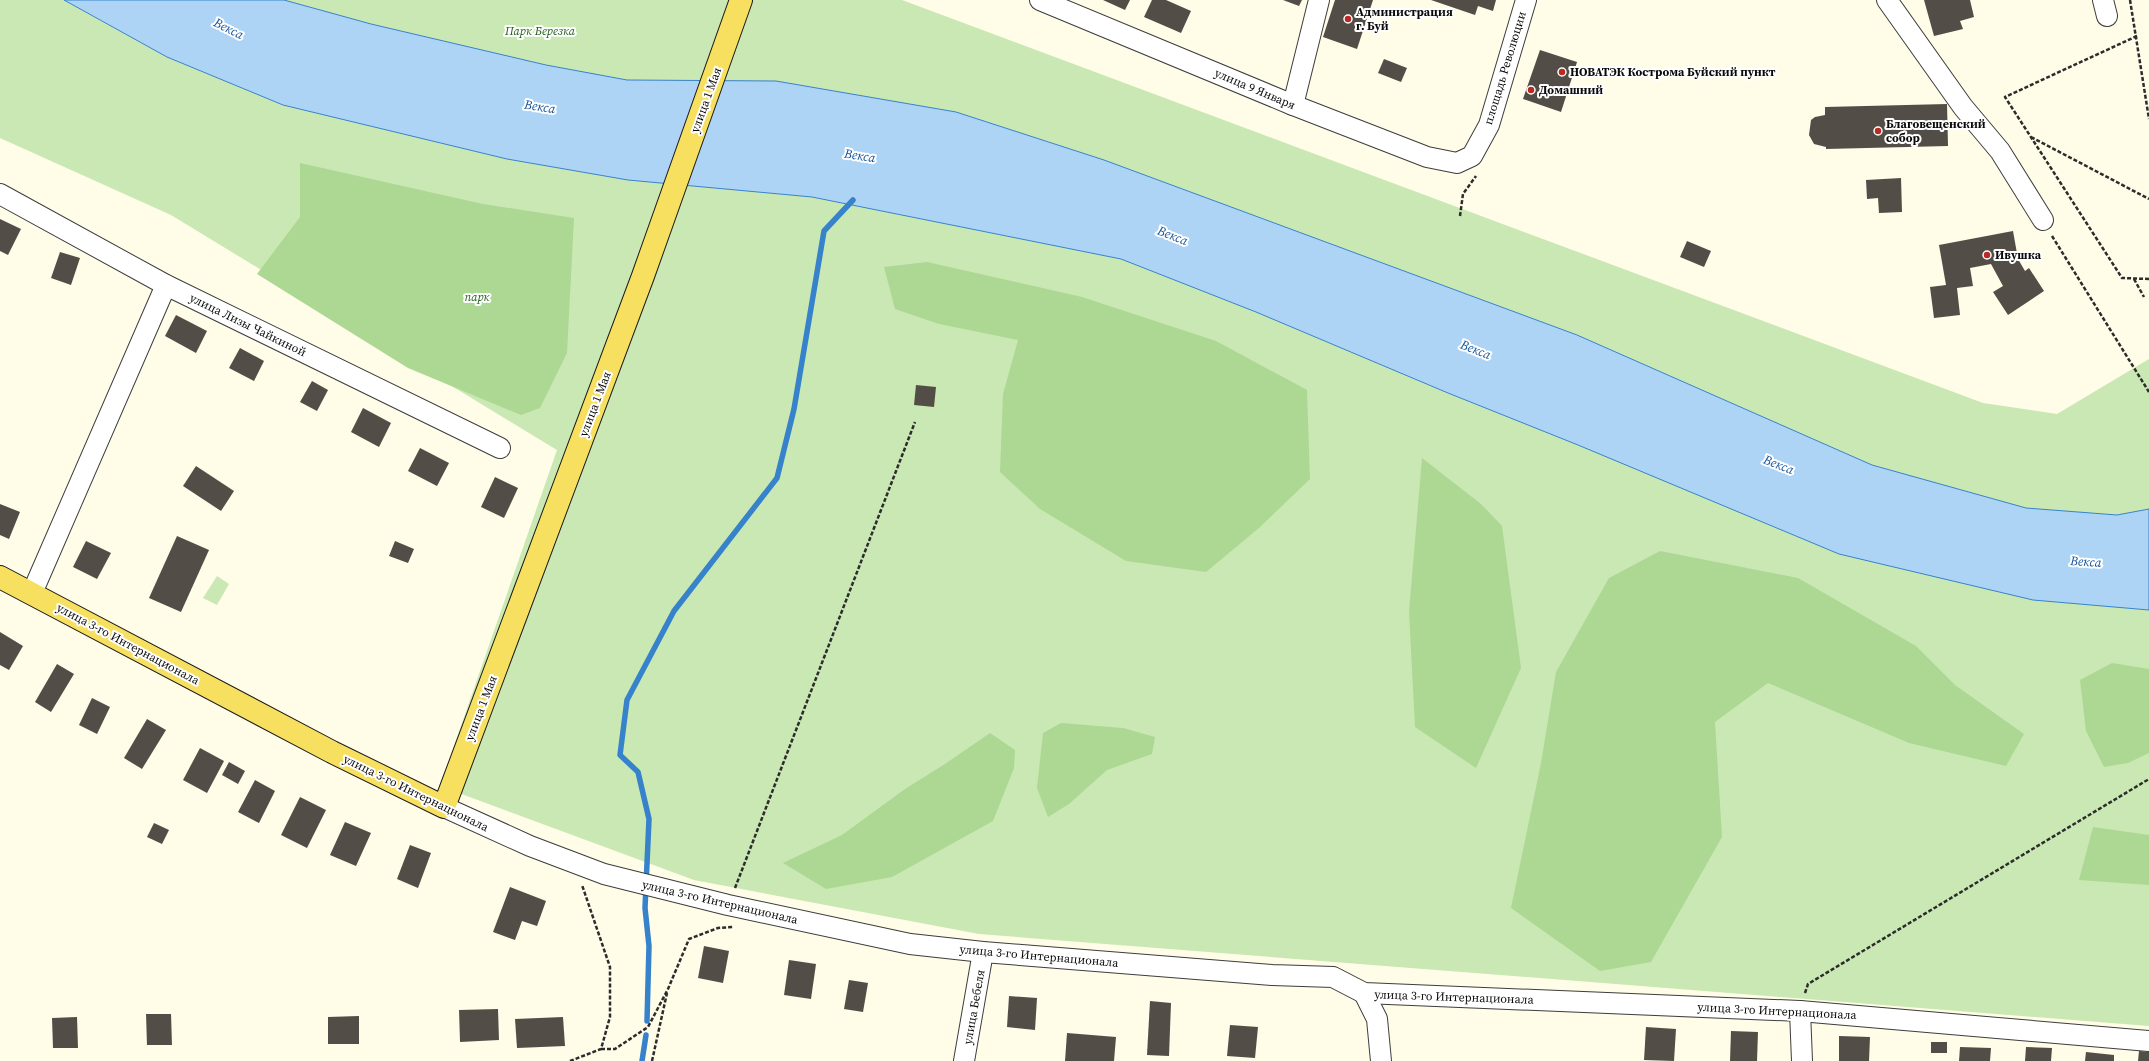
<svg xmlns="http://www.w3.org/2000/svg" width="2149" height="1061" font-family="'Source Serif 4',serif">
	<rect width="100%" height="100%" fill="#fffce8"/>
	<g fill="#cae8b3">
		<polygon points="0,0 64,0 167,57 283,105 507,159 628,180 812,197 1121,259 1256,312 1448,393 1578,445 1952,580 2033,600 2149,610 2149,1026 979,934 694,880 440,786 557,450 171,215 0,138"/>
		<polygon points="284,0 902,0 1983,403 2057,414 2149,359 2149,509 2117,515 2026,508 1872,465 1577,335 1104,160 956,112 776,81 627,80 546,65 371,24"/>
		<polygon points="217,576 229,584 217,605 203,598"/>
	</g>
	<g fill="#acd893">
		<polygon points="300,163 483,204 574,218 567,353 540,408 521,415 408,368 257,274 300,217"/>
		<polygon points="927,262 1082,297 1216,341 1307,390 1310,479 1259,528 1206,572 1126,561 1040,509 1000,472 1003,394 1018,340 939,324 895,309 884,267"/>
		<polygon points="1422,458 1481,504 1502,526 1521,668 1476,768 1415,727 1409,612"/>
		<polygon points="1660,551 1798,578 1916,646 1955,685 2024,734 2006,766 1909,743 1768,683 1715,722 1722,837 1651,962 1600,971 1511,908 1541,763 1556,672 1609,578"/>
		<polygon points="2112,663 2149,669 2149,753 2128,763 2104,767 2086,731 2080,680"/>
		<polygon points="1061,723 1123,728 1155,737 1152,754 1107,770 1069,804 1048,817 1037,788 1043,733"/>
		<polygon points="990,733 1015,750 1014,768 993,821 892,877 826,889 783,863 842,835 905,789 945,764"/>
		<polygon points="2093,827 2149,835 2149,885 2079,880"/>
	</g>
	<polygon fill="#aed4f5" stroke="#3682cb" points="64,0 284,0 371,24 546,65 627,80 776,81 956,112 1104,160 1577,335 1872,465 2026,508 2117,515 2149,509 2149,610 2033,600 1839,554 1578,445 1448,393 1256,312 1121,259 812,197 628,180 507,159 283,105 167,57"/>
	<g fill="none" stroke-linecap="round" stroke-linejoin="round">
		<g stroke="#3682cb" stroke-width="5.5">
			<polyline points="647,1021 649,946 645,908 649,819 638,772 620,755 627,700 674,611 777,478 794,409 824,231 853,200"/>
			<polyline points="642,1061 646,1035"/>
		</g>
	</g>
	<g fill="#534d47">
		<polygon points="1103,0 1130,0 1125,10"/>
		<polygon points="1152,0 1166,0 1191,11 1181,33 1144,17"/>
		<polygon points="1283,0 1302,0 1299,6"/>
		<polygon points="1335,0 1373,0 1357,49 1323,37"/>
		<polygon points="1431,0 1496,0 1493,11 1478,6 1475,15"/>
		<polygon points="1924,0 1970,0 1974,17 1960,21 1963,29 1934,36"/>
		<polygon points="1540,50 1577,62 1561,112 1523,99"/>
		<polygon points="1384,59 1407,68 1401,82 1378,73"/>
		<polygon points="1947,104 1948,146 1826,149 1826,147 1814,144 1809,135 1811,120 1815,117 1825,115 1825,107"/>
		<polygon points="1901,178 1902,212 1879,213 1878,198 1867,199 1866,180"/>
		<polygon points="0,219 21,229 8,255 0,251"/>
		<polygon points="2013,231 2018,259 2025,271 2029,268 2044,291 2008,315 1993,292 2003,286 1991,264 1970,268 1973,286 1957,288 1960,315 1934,318 1930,287 1946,285 1939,245"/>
		<polygon points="1687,241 1711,251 1704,267 1680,257"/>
		<polygon points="60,252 80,258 71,285 51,278"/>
		<polygon points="176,315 207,331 196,353 165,336"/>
		<polygon points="240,348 264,361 254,381 229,368"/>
		<polygon points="312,381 328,390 317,411 300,402"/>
		<polygon points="916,385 936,387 934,407 914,405"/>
		<polygon points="363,408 391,423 379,447 351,432"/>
		<polygon points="420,448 449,463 437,486 408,471"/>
		<polygon points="196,466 234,491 221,511 183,486"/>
		<polygon points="495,477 518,488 504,518 481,507"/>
		<polygon points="0,504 20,512 9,539 0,535"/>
		<polygon points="177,536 209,550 181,612 149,598"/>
		<polygon points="86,541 111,553 97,579 73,567"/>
		<polygon points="395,541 414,549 408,563 389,556"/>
		<polygon points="0,632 23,646 9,670 0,665"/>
		<polygon points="57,664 74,674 51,712 35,702"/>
		<polygon points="92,698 110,707 97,734 79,725"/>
		<polygon points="147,719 166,730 142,769 124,758"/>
		<polygon points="200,748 224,761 207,793 183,780"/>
		<polygon points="229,762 245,771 238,784 222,775"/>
		<polygon points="255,780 275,791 259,823 238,812"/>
		<polygon points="300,797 326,810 307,848 281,835"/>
		<polygon points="345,822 371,833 356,866 330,855"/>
		<polygon points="154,823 169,830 162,844 147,837"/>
		<polygon points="410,845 431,853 418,888 397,879"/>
		<polygon points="510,887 546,901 537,926 522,921 515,940 493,932"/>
		<polygon points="704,946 729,951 723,983 698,978"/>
		<polygon points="789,960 816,964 811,999 784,995"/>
		<polygon points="849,980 868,983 863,1012 844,1009"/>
		<polygon points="1009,996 1037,998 1035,1030 1007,1027"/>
		<polygon points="1150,1001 1171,1003 1169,1056 1147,1055"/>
		<polygon points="498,1009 499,1040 460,1042 459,1010"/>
		<polygon points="146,1014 171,1014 172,1045 147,1045"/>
		<polygon points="359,1016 359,1044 328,1044 328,1017"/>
		<polygon points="77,1017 78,1048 53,1048 52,1018"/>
		<polygon points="563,1017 565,1046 517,1048 515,1019"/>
		<polygon points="1230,1025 1258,1027 1255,1058 1227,1056"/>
		<polygon points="1646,1027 1676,1029 1674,1061 1644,1060"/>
		<polygon points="1731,1031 1758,1032 1757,1061 1730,1061"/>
		<polygon points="1067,1033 1116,1037 1114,1061 1065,1061"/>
		<polygon points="1839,1036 1870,1037 1869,1061 1839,1061"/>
		<rect x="1931" y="1042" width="16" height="11"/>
		<polygon points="1960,1047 1991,1048 1990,1061 1959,1061"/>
		<polygon points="2026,1047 2052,1048 2051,1061 2025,1061"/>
		<polygon points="2139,1051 2149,1052 2149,1061 2138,1061"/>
		<polygon points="2086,1052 2114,1055 2114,1061 2085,1061"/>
	</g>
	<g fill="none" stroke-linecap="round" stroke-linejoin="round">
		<g stroke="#3d3d3d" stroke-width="22">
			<g id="minor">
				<polyline points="1040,0 1293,105 1427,157 1457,163 1472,156 1489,125 1526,0"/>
				<polyline points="1887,0 1963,107 2000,151 2043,220"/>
				<polyline points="2103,0 2107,16"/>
				<polyline points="1293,105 1319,0"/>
				<polyline points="0,194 166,285 500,448"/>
				<polyline points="32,593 166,285"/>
				<polyline points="444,807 530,846 604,874 728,905 910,944 983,952 1272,975 1333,977 1364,993 1800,1011 2149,1041"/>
				<polyline points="1364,993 1377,1019 1381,1061"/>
				<polyline points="1800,1011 1802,1061"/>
				<polyline points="964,1061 983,952"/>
			</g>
		</g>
		<g stroke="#1b1b1b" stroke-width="24">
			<polyline id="major" points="0,577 332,752 444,807 643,276 741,0"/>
		</g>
		<g stroke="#2c2c2c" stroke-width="2.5" stroke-dasharray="4 2" stroke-linecap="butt">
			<polyline points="2130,0 2149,119"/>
			<polyline points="2137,36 2005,97 2122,278 2149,279"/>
			<polyline points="2031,137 2149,199"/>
			<polyline points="1460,216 1463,194 1476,176"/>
			<polyline points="2052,236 2149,392"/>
			<polyline points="2134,279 2144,297"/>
			<polyline points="735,888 915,422"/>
			<polyline points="1805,993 1808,984 2149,779"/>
			<polyline points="601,1049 615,1049 648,1027 668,989 689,939 718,928 733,927"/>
			<polyline points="570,1061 601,1049 610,1017 610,967 582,885"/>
			<polyline points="652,1061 667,993"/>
		</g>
		<use href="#minor" stroke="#fff" stroke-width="20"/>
		<use href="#major" stroke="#f7e060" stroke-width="22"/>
	</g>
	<g fill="#b82b25" stroke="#fff" stroke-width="1.5">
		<circle cx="1348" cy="19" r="4"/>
		<circle cx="1562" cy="72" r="4"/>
		<circle cx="1531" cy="90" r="4"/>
		<circle cx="1878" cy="131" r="4"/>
		<circle cx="1987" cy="255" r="4"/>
	</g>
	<g text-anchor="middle" stroke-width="4" stroke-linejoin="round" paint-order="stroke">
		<g font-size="12" font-weight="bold" fill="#0a0a0a" stroke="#fff" text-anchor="start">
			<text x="1356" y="16">Администрация<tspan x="1356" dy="14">г. Буй</tspan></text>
			<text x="1570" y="76">НОВАТЭК Кострома Буйский пункт</text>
			<text x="1539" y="94">Домашний</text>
			<text x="1886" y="128">Благовещенский<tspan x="1886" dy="14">собор</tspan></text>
			<text x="1995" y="259">Ивушка</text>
		</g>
		<g font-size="12" font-style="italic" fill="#24601d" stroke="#fff">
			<text x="540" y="35">Парк Березка</text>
			<text x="477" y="301">парк</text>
		</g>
		<g font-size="12" fill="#0a0a0a" stroke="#fff">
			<text transform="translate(1505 68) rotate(-73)" y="4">площадь Революции</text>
			<text transform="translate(1255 89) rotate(23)" y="4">улица 9 Января</text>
			<text transform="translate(706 100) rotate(-70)" y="4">улица 1 Мая</text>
			<text transform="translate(248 325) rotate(26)" y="4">улица Лизы Чайкиной</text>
			<text transform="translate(595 404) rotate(-69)" y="4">улица 1 Мая</text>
			<text transform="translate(128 644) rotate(28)" y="4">улица 3-го Интернационала</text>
			<text transform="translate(481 708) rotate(-69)" y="4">улица 1 Мая</text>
			<text transform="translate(416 793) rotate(26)" y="4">улица 3-го Интернационала</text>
			<text transform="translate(720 902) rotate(13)" y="4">улица 3-го Интернационала</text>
			<text transform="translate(1039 956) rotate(5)" y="4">улица 3-го Интернационала</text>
			<text transform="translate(1454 997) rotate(2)" y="4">улица 3-го Интернационала</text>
			<text transform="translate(974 1007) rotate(-80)" y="4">улица Бебеля</text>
			<text transform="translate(1777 1011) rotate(3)" y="4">улица 3-го Интернационала</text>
		</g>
		<g font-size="13" font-style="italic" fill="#16549a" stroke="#fff">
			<text transform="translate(229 28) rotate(26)" y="5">Векса</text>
			<text transform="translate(540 106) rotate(9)" y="5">Векса</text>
			<text transform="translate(860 155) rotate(9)" y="5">Векса</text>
			<text transform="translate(1173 235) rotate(21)" y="5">Векса</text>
			<text transform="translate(1476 349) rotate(21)" y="5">Векса</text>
			<text transform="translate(1779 464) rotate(21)" y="5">Векса</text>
			<text transform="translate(2086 561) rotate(4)" y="5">Векса</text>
		</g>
	</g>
</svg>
